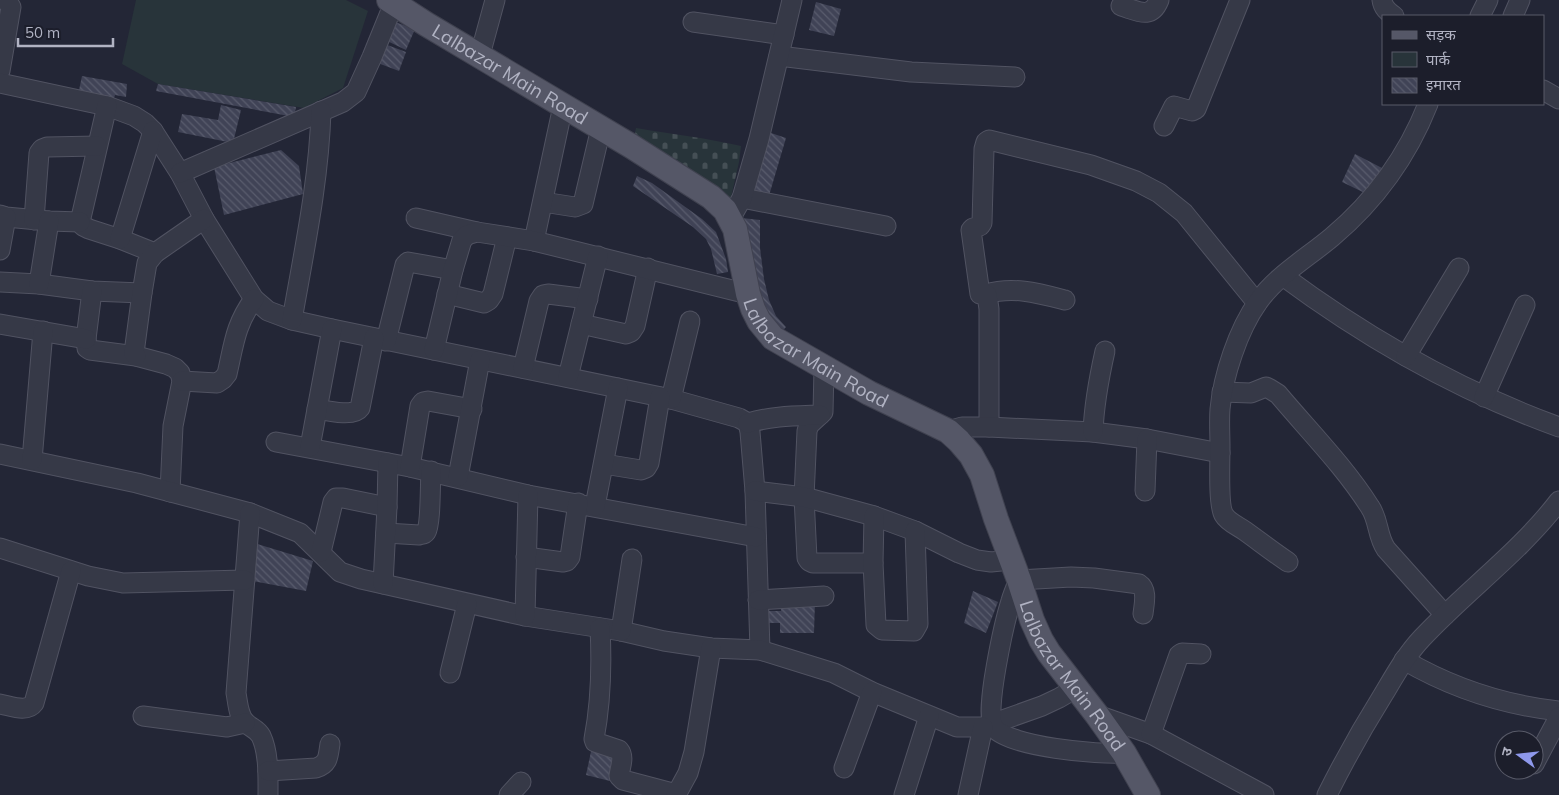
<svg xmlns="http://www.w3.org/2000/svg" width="1559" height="795" font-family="Mulish,'Noto Sans Devanagari',sans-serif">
	<defs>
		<pattern id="cemetery-stones" width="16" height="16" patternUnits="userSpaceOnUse" patternTransform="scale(1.25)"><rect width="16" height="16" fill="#28343a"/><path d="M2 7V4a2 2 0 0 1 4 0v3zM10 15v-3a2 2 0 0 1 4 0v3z" fill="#454f55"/></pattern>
		<pattern id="building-back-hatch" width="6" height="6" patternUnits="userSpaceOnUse" patternTransform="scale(1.25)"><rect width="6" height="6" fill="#404356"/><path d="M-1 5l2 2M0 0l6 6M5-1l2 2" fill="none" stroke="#595c6d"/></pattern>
	</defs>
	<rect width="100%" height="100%" fill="#232636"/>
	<polygon fill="#28343a" points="136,0 346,0 368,11 343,88 304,108 158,84 122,64"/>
	<path fill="url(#cemetery-stones)" d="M636 128C671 134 706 138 741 146L739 162 729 206 633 143Z"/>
	<g fill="url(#building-back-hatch)">
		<polygon points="816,2 841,9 834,36 809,30"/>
		<polygon points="392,21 415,29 406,50 383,39"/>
		<polygon points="382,43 406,52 399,71 375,62"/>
		<polygon points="82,76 127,84 126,97 115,95 113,102 78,95"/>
		<polygon points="158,84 296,107 294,117 156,91"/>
		<polygon points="221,105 241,110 233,143 178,132 182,114 218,120"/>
		<polygon points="768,132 786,138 768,199 749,196"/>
		<polygon points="281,150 299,166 303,194 224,215 214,167"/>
		<polygon points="1355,154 1382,168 1369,195 1342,182"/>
		<polygon points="637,176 652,183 702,219 716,232 726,259 728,272 717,274 711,249 706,239 693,227 633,186"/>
		<polygon points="742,218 760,220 760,248 764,279 769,300 776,316 786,327 778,336 764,322"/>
		<polygon points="254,543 313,561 306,591 253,581"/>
		<polygon points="973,591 998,602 986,633 964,623"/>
		<polygon points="781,600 815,601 814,633 780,633 780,623 769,623 769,611 781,611"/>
		<polygon points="592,747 620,754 614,782 586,775"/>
	</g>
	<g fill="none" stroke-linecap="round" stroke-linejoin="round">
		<g stroke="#515362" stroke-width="21">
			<g id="minor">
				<path d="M1382 0C1383 8 1388 12 1394 16"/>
				<path d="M1121 6C1138 11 1151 20 1159 0"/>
				<polyline points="1480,16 1488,0"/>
				<polyline points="1513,16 1520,0"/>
				<polyline points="693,22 784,35"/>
				<polyline points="480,55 495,0"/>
				<polyline points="779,56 911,72 1015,77"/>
				<polyline points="0,71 11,7 7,1 4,0"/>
				<polyline points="0,83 107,106 134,116 145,123 153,131 180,173 204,219 254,299 268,311 292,320 332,329 671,399 739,418 748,423 750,432 755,491 760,650"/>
				<polyline points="1543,90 1559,99"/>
				<polyline points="107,106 80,222 83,226 89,229 120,239 155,253"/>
				<polyline points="1164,126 1174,106 1192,111 1196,109 1240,0"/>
				<polyline points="180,173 343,102 356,92 372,57 394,3"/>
				<polyline points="742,198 886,226"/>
				<polyline points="543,202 575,207 583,204 601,128"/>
				<polyline points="0,215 6,217 49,221 80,222"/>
				<polyline points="416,218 477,232"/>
				<polyline points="730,219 742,198 759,139 792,0"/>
				<polyline points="34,220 39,153 42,149 47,147 97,146"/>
				<polyline points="120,239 153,131"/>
				<polyline points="534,241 563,106"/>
				<polyline points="0,250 6,217"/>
				<path d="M1283 276C1368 339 1460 391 1559 427"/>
				<polyline points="0,282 39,284 92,291 142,293"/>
				<polyline points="39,284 49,221"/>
				<polyline points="92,291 86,339 87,348 90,350 136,356 166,364 175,368 180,373 182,381 173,426 170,492"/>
				<polyline points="447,294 484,303 489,300 493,294 507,237"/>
				<path d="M986 294C1013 286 1038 293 1065 300"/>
				<path d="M292 320C304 251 319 181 321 111"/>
				<polyline points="0,324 86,339"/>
				<polyline points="581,324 626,334 631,332 635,326 648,268"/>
				<polyline points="386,341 405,265 408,262 453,270"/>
				<polyline points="434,350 453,270 462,240 467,235 477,232 534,241 748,294"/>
				<polyline points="136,356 134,353 142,293 147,263 155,253 204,219"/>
				<polyline points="1406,356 1459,268"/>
				<polyline points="523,368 539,301 543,295 548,294 588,299"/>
				<polyline points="824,368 823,412 809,425 807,431 804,497 807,558 809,561 813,563 873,563"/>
				<polyline points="568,377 598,256"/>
				<path d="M182 381 217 383 223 379 227 374C234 344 235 325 254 299"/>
				<path d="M1222 392 1251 393 1266 387 1270 389 1278 394C1309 431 1344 466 1370 507 1379 520 1377 536 1386 549L1445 615"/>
				<polyline points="1484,397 1525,305"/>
				<polyline points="671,399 690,321"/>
				<path d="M317 409C328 411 354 417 360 408L374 338"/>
				<path d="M748 423C771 416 795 416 820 415"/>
				<polyline points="989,427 989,309 987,295 980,294 971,230 973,228 980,226 982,223 984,149 986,142 989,140 1091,165 1136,181 1159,193 1184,213 1257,303"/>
				<polyline points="948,431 962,427 989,427 1093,432 1147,439 1220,453"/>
				<path d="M1093 432C1094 404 1099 378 1105 351"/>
				<polyline points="276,442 410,467 528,495 756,537"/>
				<polyline points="310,447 332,329"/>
				<polyline points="0,454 137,483 250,513 300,533 340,572 361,579 525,616 621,631 664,641 711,648 760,650 834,673 872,692 957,727 983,727 1042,706 1059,698 1076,688"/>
				<polyline points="32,460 43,331"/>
				<polyline points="604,464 641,470 646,468 649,463 660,397"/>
				<polyline points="410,467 420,406 423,402 428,401 472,409"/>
				<polyline points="458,477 480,360"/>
				<polyline points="755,491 804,497 874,516 915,531 959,553 977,560 991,562 1011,560"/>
				<polyline points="1145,491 1147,439"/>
				<polyline points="595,506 618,388"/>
				<path d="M250 513 236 693C238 703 238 716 246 723 251 728 257 729 261 736 269 753 268 776 268 795"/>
				<polyline points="874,516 873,563 876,625 882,630 914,631 918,624 915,531"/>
				<path d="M386 533 419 535C422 534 424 535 426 532 431 524 430 483 431 471"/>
				<polyline points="0,548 88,576 123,583 245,580"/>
				<polyline points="321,552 333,502 336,498 343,498 387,507"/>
				<polyline points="526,557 563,562 567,561 570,557 578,503"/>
				<path d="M1288 562C1273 552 1259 541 1245 531 1238 526 1228 522 1224 515 1218 506 1220 460 1220 447 1220 434 1219 421 1220 409 1223 376 1238 330 1258 302 1276 276 1307 258 1332 237 1376 200 1407 157 1428 104"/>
				<polyline points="383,584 387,507 388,463"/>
				<polyline points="758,600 824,596"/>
				<polyline points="525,616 528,495"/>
				<path d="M600 628C602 666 601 702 594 739L595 742 619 750C625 757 620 767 619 776L623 780 676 794"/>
				<polyline points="621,631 632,559"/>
				<path d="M1404 660C1452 688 1504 705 1559 711"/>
				<polyline points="450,673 467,604"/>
				<path d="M0 704C11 706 27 713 34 703L71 571"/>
				<polyline points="1097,715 1151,734 1264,795"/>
				<polyline points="143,716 227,727 245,723"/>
				<polyline points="1151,734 1179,655 1182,653 1201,654"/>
				<path d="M1124 753C1098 755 1011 747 994 728 983 715 1005 620 1011 601 1013 594 1016 587 1019 580L1071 577 1094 578 1139 584C1148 590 1144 604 1143 614"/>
				<polyline points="1534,764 1559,717"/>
				<polyline points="844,768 872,692"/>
				<path d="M268 771 316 768C329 764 328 756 330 744"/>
				<polyline points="509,795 521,782"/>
				<polyline points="676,795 688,773 694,752 711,648"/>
				<polyline points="904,795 929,716"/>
				<polyline points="968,795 983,727"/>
				<path d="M1327 795C1344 761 1363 727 1383 695 1395 675 1406 655 1422 638 1466 591 1520 552 1559 501"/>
			</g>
		</g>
		<g stroke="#404250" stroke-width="26">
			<g id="major">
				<path id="s1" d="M389 0 426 24 631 146 711 197 725 210 735 229 748 294 753 309 759 321 773 338 869 393 948 431 959 441 971 455 982 475 996 519 1019 580 1032 620 1041 640 1049 653 1097 715 1124 753 1148 795"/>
			</g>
		</g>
		<use href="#minor" stroke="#363947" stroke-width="19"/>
		<use href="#major" stroke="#555767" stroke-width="24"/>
	</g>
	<g text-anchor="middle" stroke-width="5" stroke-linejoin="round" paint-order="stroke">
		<g font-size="19" fill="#b1b3c3" stroke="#1c1e2b">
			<text dy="7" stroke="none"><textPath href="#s1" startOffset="142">Lalbazar Main Road</textPath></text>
			<text dy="7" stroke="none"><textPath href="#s1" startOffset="578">Lalbazar Main Road</textPath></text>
			<text dy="7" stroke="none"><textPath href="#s1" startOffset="1012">Lalbazar Main Road</textPath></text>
		</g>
	</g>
	<rect x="1382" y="15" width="162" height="90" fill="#1c1e2b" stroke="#585a68"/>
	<rect x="1392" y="31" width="25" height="8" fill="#555767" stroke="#585a68"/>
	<text x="1426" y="40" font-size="15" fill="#b1b3c3">सड़क</text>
	<rect x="1392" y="52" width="25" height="15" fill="#28343a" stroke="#585a68"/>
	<text x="1426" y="65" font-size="15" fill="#b1b3c3">पार्क</text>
	<rect x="1392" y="78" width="25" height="15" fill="url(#building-back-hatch)" stroke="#585a68"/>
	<text x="1426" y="90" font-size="15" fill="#b1b3c3">इमारत</text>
	<g transform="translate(1519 755) rotate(285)"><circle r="24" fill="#1c1e2b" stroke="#585a68"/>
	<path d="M0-4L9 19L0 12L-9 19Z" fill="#8e98eb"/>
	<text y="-8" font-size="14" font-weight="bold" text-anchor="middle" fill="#b1b3c3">उ</text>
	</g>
	<path d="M18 38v8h95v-8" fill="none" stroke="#b1b3c3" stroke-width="2.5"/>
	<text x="25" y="38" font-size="15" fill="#b1b3c3" stroke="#1c1e2b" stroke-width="4" paint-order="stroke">50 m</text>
</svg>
